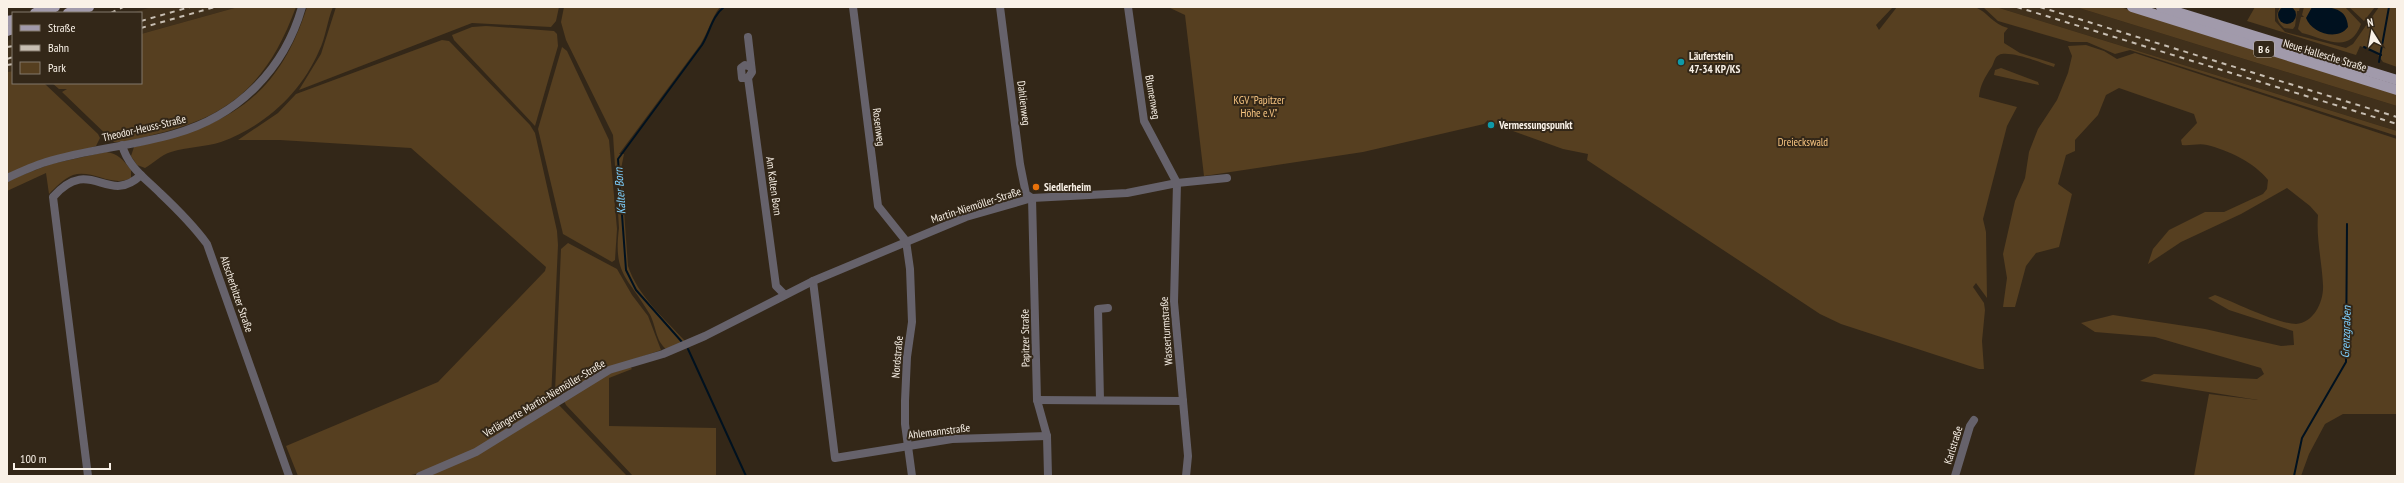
<svg xmlns="http://www.w3.org/2000/svg" width="2404" height="483" font-family="'PT Sans Narrow',sans-serif">
	<rect width="100%" height="100%" fill="#332718"/>
	<g fill="#40301b">
		<polygon points="152,7 238,7 141,34 141,13 131,13"/>
		<polygon points="1996,7 2076,7 2397,106 2397,131"/>
		<polygon points="13,39 13,71 7,72 7,41"/>
	</g>
	<g fill="#563f20">
		<path d="M238 7H296C269 80 233 116 156 134 143 137 128 143 114 142L62 92 67 89H59L52 83H141V34Z"/>
		<path d="M307 7H333C327 21 326 37 319 51 301 93 265 126 221 142 205 147 187 147 171 152 161 155 154 163 145 168L137 165 131 156 134 147C225 127 277 101 307 7Z"/>
		<polygon points="336,7 559,7 556,21 551,27 472,23 299,90 321,54"/>
		<path d="M564 7H720C711 18 708 33 700 45L619 154H624L621 169 628 266C638 296 664 318 685 341L666 349C655 340 656 324 649 313 628 277 613 275 619 228L613 135 566 40 561 22Z"/>
		<path d="M1168 7H1893L1876 25 1879 30 1897 7H1975C1989 13 1991 23 2008 28L2004 33V43L2020 53 2055 64 2054 67C2042 63 2009 50 1999 55 1994 57 1994 64 1991 68 1985 77 1980 85 1979 97L2017 107 2007 126 1983 219 1986 232 1987 298 1976 283 1973 287 1984 303 1985 310 1982 341 1984 369H1979L1841 324 1820 314 1587 160 1588 154 1563 149 1502 127 1504 122 1502 117 1495 126 1491 125 1488 120 1484 124 1363 152 1204 176 1185 15Z"/>
		<polygon points="1983,7 1996,7 2397,131 2397,136 2130,50 2115,54 2087,42 2070,42 1998,21"/>
		<polygon points="2076,7 2120,7 2397,92 2397,106"/>
		<polygon points="2255,7 2275,7 2275,21 2285,32 2346,48 2353,44 2379,7 2397,7 2397,67 2383,62 2376,52 2360,46 2356,55 2247,21"/>
		<path d="M2280 7H2283L2280 9 2296 12 2292 7H2300L2299 11H2297L2295 26 2293 29 2284 28C2277 22 2275 16 2280 7Z"/>
		<path d="M2304 7H2345L2361 24C2350 55 2326 39 2302 33L2298 29 2301 17H2304L2302 15Z"/>
		<polygon points="2349,7 2375,7 2364,21"/>
		<polygon points="486,26 554,31 557,34 558,46 535,126 454,40 452,35 472,27"/>
		<path d="M442 40 449 41 453 45 530 125 535 133 557 231 558 245 551 399 553 402C515 425 448 472 404 476 370 479 333 476 298 476L286 446 438 382 545 271 546 267 411 148 280 140H238L278 113 296 94Z"/>
		<path d="M2086 45 2104 51 2117 59 2135 53 2397 139V414H2343L2325 424 2309 454 2301 476H2194L2209 394 2258 400 2140 381 2154 374 2257 379 2264 374 2261 368 2155 337 2095 332 2081 323 2113 315 2205 329 2281 346 2294 345 2293 331 2229 310 2208 298 2215 295C2234 302 2278 324 2296 324 2314 323 2324 301 2323 285 2322 262 2316 239 2318 215L2310 206 2287 188 2241 214 2181 242 2148 264 2153 249 2169 230 2205 212H2224L2263 194 2267 189 2268 180C2255 163 2228 150 2207 145 2199 143 2190 146 2182 145L2181 140 2197 123 2194 114 2119 88 2106 95 2098 115 2075 140V151L2066 155 2058 184 2072 194 2059 247 2036 253 2026 266 2015 307H2003L2007 278 2003 254 2015 201 2025 178 2029 152 2038 129 2057 100 2068 73 2072 56 2068 46Z"/>
		<polygon points="562,47 567,51 609,140 617,229 615,260 612,262 563,234 538,129"/>
		<polygon points="2001,68 2038,82 2039,85 1994,75 1995,70"/>
		<polygon points="13,71 13,83 45,84 98,134 100,138 96,146 7,174 7,72"/>
		<path d="M106 152C118 153 124 161 131 170V178C112 188 93 169 73 175 63 179 56 187 49 194L46 173 7 191V181L51 164Z"/>
		<polygon points="568,243 617,269 632,295 648,316 661,350 606,369 557,399 555,392 561,249"/>
		<polygon points="630,367 632,369 609,378 609,426 716,428 716,476 633,476 566,405 564,401 608,374"/>
		<polygon points="558,404 627,476 426,476"/>
	</g>
	<g fill="#00111f">
		<circle cx="2287" cy="15" r="9"/>
		<path d="M2312 7C2328 7 2347 6 2348 27 2337 42 2311 32 2306 18Z"/>
	</g>
	<g fill="none" stroke-linecap="round" stroke-linejoin="round">
		<g stroke="#00111f" stroke-width="2">
			<polyline points="2364,47 2381,55"/>
			<polyline points="2379,62 2389,7"/>
			<path d="M682 342 636 290 626 270 618 159 702 45C710 32 712 16 724 7"/>
			<polyline points="688,349 746,476"/>
			<polyline points="2294,476 2302,438 2346,362 2347,224"/>
		</g>
		<g stroke="#66626b" stroke-width="8">
			<polyline points="853,7 878,206 906,241 910,269 912,322 907,357 905,401 905,424 912,476"/>
			<polyline points="1000,7 1020,164 1026,194 1032,198"/>
			<polyline points="1128,7 1144,121 1177,183 1174,302 1188,456 1186,476"/>
			<polyline points="748,37 752,72 748,78 776,286 784,294"/>
			<polyline points="748,78 742,78 741,68 745,65 751,67"/>
			<path d="M122 145C128 167 145 178 160 193 177 209 193 225 207 244L289 476"/>
			<path d="M7 178C20 172 33 166 46 162 88 149 133 146 174 134 238 116 284 70 302 7"/>
			<polyline points="1032,198 1037,400 1047,436 1048,476"/>
			<polyline points="813,281 835,458 952,439 1047,436"/>
			<polyline points="1037,400 1183,401"/>
			<polyline points="1100,400 1098,309 1108,308"/>
			<path d="M88 476 53 197C91 154 107 207 141 175"/>
			<polyline points="420,476 476,452 609,370 663,354 705,336 813,281 966,217 1032,198 1127,193 1177,183 1227,178"/>
			<polyline points="1955,476 1970,426 1974,420"/>
		</g>
		<g stroke="#a19aab" stroke-width="10">
			<polyline points="2132,7 2397,90"/>
			<polyline points="2161,7 2397,80"/>
			<polyline points="35,13 55,7"/>
			<polyline points="68,13 89,7"/>
			<polyline points="7,21 13,20"/>
			<polyline points="7,31 13,29"/>
		</g>
		<g stroke="#c7beb2" stroke-width="2" stroke-dasharray="5 5" stroke-linecap="butt">
			<polyline points="2017,7 2397,124"/>
			<polyline points="2040,7 2397,117"/>
			<polyline points="111,13 123,7"/>
			<polyline points="141,21 190,7"/>
			<polyline points="141,28 215,7"/>
			<polyline points="7,47 13,46"/>
			<polyline points="7,59 13,57"/>
			<polyline points="7,65 13,64"/>
		</g>
	</g>
	<g fill="#0f9aa8" stroke="#332718" stroke-width="1.5">
		<circle cx="1681" cy="62" r="4"/>
		<circle cx="1491" cy="125" r="4"/>
	</g>
	<circle fill="#e8710a" stroke="#332718" stroke-width="1.5" cx="1036" cy="187" r="4"/>
	<g text-anchor="middle" stroke-width="4" stroke-linejoin="round" paint-order="stroke">
		<rect fill="#332718" stroke="#beb4a9" stroke-width="1" x="2254" y="41" width="20" height="16" rx="3"/>
		<g font-size="10" font-weight="bold" fill="#f9f1e7">
			<text x="2264" y="53">B 6</text>
		</g>
		<g font-size="11" fill="#f9f1e7" stroke="#332718">
			<text transform="translate(2325 55) rotate(17)" y="4">Neue Hallesche Straße</text>
			<text transform="translate(1153 97) rotate(80)" y="4">Blumenweg</text>
			<text transform="translate(1024 103) rotate(83)" y="4">Dahlienweg</text>
			<text transform="translate(879 127) rotate(83)" y="4">Rosenweg</text>
			<text transform="translate(144 128) rotate(-13)" y="4">Theodor-Heuss-Straße</text>
			<text transform="translate(774 186) rotate(82)" y="4">Am Kalten Born</text>
			<text transform="translate(976 205) rotate(-18)" y="4">Martin-Niemöller-Straße</text>
			<text transform="translate(237 294) rotate(71)" y="4">Altscherbitzer Straße</text>
			<text transform="translate(1166 331) rotate(-94)" y="4">Wasserturmstraße</text>
			<text transform="translate(1025 338) rotate(-91)" y="4">Papitzer Straße</text>
			<text transform="translate(897 357) rotate(-85)" y="4">Nordstraße</text>
			<text transform="translate(544 398) rotate(-31)" y="4">Verlängerte Martin-Niemöller-Straße</text>
			<text transform="translate(939 431) rotate(-7)" y="4">Ahlemannstraße</text>
			<text transform="translate(1953 445) rotate(-73)" y="4">Karlstraße</text>
		</g>
		<g font-size="11" font-weight="bold" fill="#f9f1e7" stroke="#332718" text-anchor="start">
			<text x="1689" y="60">Läuferstein<tspan x="1689" dy="13">47-34 KP/KS</tspan></text>
			<text x="1499" y="129">Vermessungspunkt</text>
			<text x="1044" y="191">Siedlerheim</text>
		</g>
		<g font-size="11" fill="#fac783" stroke="#332718">
			<text x="1259" y="104">KGV "Papitzer<tspan x="1259" dy="13">Höhe e.V."</tspan></text>
			<text x="1803" y="146">Dreieckswald</text>
		</g>
		<g font-size="12" font-style="italic" fill="#7ed0fe" stroke="#332718">
			<text transform="translate(620 191) rotate(-94)" y="4">Kalter Born</text>
			<text transform="translate(2346 332) rotate(-88)" y="4">Grenzgraben</text>
		</g>
	</g>
	<rect width="2404" height="483" fill="none" stroke="#f9f1e7" stroke-width="16"/>
	<rect x="12" y="12" width="130" height="72" fill="#332718" stroke="#82786b"/>
	<rect x="20" y="25" width="20" height="6" fill="#a19aab" stroke="#82786b"/>
	<text x="48" y="32" font-size="12" fill="#f9f1e7">Straße</text>
	<rect x="20" y="45" width="20" height="6" fill="#c7beb2" stroke="#82786b"/>
	<text x="48" y="52" font-size="12" fill="#f9f1e7">Bahn</text>
	<rect x="20" y="62" width="20" height="12" fill="#563f20" stroke="#82786b"/>
	<text x="48" y="72" font-size="12" fill="#f9f1e7">Park</text>
	<g transform="translate(2372 32) rotate(349)" stroke="#332718" stroke-width="3" paint-order="stroke">
	<path d="M0-3L7 15L0 10L-7 15Z" fill="#f9f1e7"/>
	<text y="-6" font-size="11" font-weight="bold" text-anchor="middle" fill="#f9f1e7">N</text>
	</g>
	<path d="M14 463v6h96v-6" fill="none" stroke="#f9f1e7" stroke-width="2"/>
	<text x="20" y="463" font-size="12" fill="#f9f1e7" stroke="#332718" stroke-width="3" paint-order="stroke">100 m</text>
</svg>
